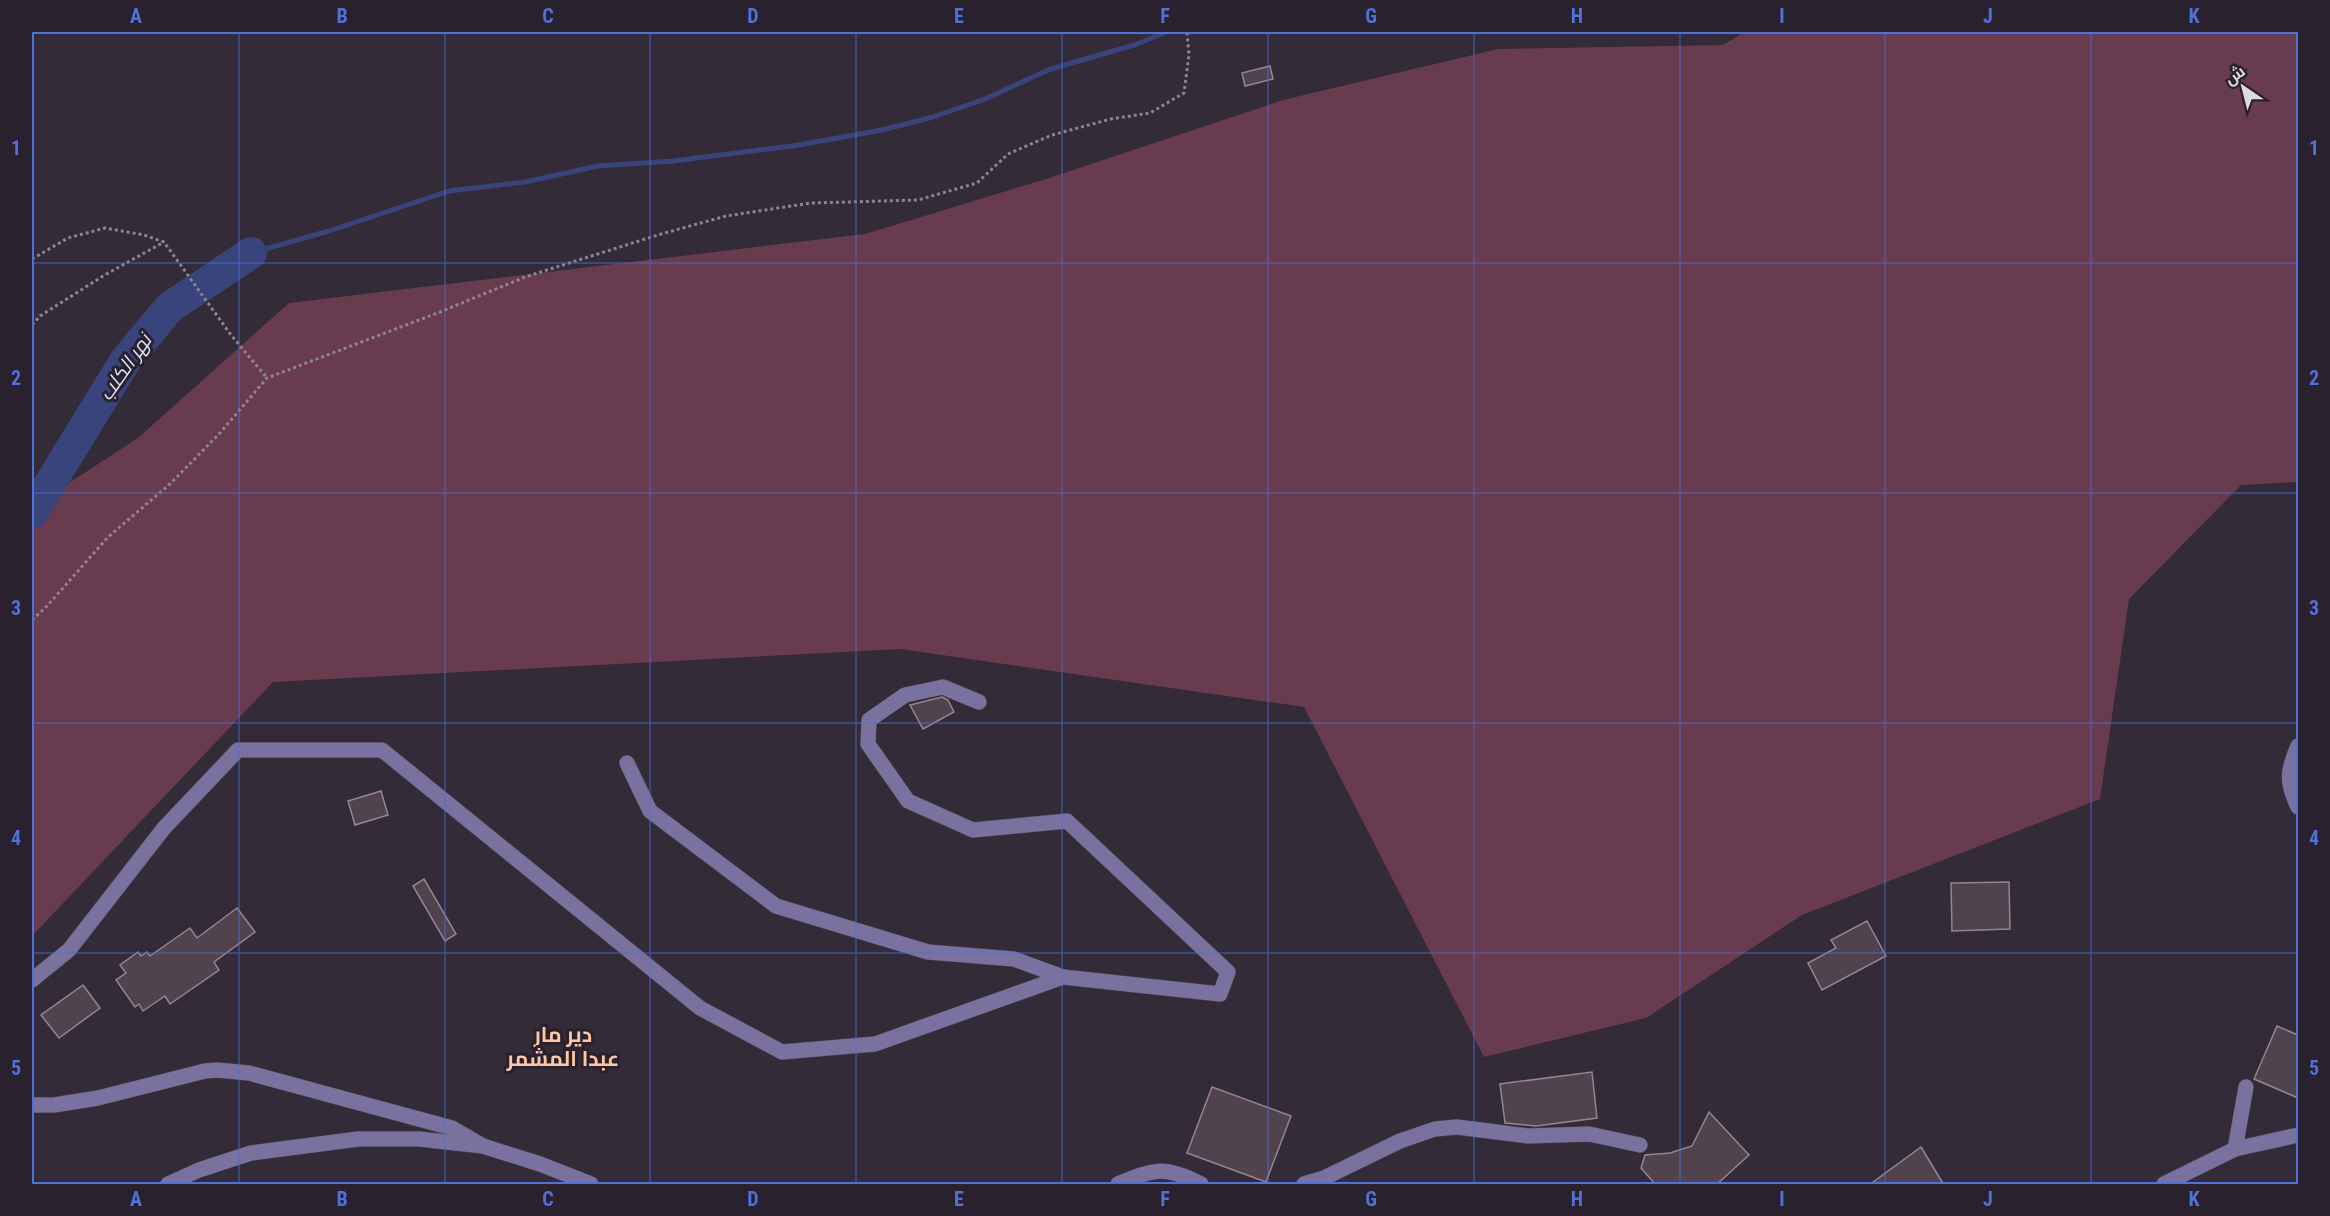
<svg xmlns="http://www.w3.org/2000/svg" width="2330" height="1216" font-family="'Roboto Condensed',Cairo,sans-serif">
	<rect width="100%" height="100%" fill="#332b38"/>
	<polygon fill="#693b4f" points="1745,32 2298,32 2298,482 2241,485 2129,599 2100,799 1802,915 1646,1018 1484,1057 1304,707 900,649 273,682 32,936 32,507 138,438 289,303 865,234 1046,179 1283,100 1498,49 1723,45"/>
	<g fill="none" stroke-linecap="round" stroke-linejoin="round">
		<polyline stroke="#39447c" stroke-width="5" points="251,253 329,231 449,191 525,182 598,166 673,161 799,145 882,130 933,117 985,99 1048,70 1137,44 1166,32"/>
		<polyline stroke="#39447c" stroke-width="32" points="32,513 125,361 170,307 251,253"/>
	</g>
	<g fill="#51434e" stroke="#958592" stroke-width="1.5">
		<polygon points="1270,66 1273,79 1245,86 1242,73"/>
		<polygon points="942,697 948,700 954,712 923,729 910,705"/>
		<polygon points="381,791 388,815 355,825 348,801"/>
		<polygon points="424,879 456,934 445,941 413,886"/>
		<polygon points="2009,882 2010,929 1952,931 1951,883"/>
		<polygon points="237,908 255,932 214,962 219,970 170,1004 165,996 143,1011 139,1004 135,1007 116,980 126,973 120,965 138,952 141,956 147,952 150,956 190,928 197,938"/>
		<polygon points="1867,921 1886,956 1822,990 1808,963 1836,948 1831,940"/>
		<polygon points="83,985 100,1008 59,1038 41,1015"/>
		<polygon points="2277,1026 2298,1035 2298,1098 2254,1079"/>
		<polygon points="1592,1072 1597,1118 1536,1126 1505,1123 1500,1084"/>
		<polygon points="1212,1087 1291,1116 1266,1182 1187,1153"/>
		<polygon points="1709,1112 1749,1155 1716,1185 1656,1185 1641,1168 1645,1155 1670,1153 1692,1146"/>
		<polygon points="1921,1147 1944,1185 1869,1185"/>
	</g>
	<g fill="none" stroke-linecap="round" stroke-linejoin="round">
		<g stroke="#4f4753" stroke-width="16">
			<g id="minor">
				<path d="M2298 746C2287 771 2286 782 2298 807"/>
				<polyline points="627,763 650,811 776,906 928,952 1014,959 1063,977"/>
				<polyline points="32,980 69,950 164,828 238,750 382,750 700,1008 782,1052 875,1044 1063,977 1220,994 1228,972 1067,821 973,830 908,801 868,744 869,720 905,695 943,687 979,702"/>
				<polyline points="32,1105 54,1105 98,1098 205,1071 217,1070 249,1073 452,1128 483,1146"/>
				<polyline points="2235,1149 2246,1087"/>
				<polyline points="168,1184 199,1170 251,1153 358,1139 419,1139 483,1146 540,1164 591,1184"/>
				<path d="M1118 1184C1154 1169 1165 1165 1201 1184"/>
				<polyline points="1304,1184 1324,1178 1400,1141 1435,1129 1457,1127 1528,1136 1589,1134 1640,1145"/>
				<polyline points="2164,1184 2235,1149 2298,1135"/>
			</g>
		</g>
		<g stroke="#8c8590" stroke-width="3" stroke-dasharray="3 3" stroke-linecap="butt">
			<polyline points="32,259 68,238 105,228 144,235 164,242 231,335 267,378"/>
			<polyline points="32,325 40,316 103,276 164,242"/>
			<polyline points="32,620 47,606 108,537 170,484 219,434 267,378 440,312 525,277 661,234 726,216 811,203 918,200 977,183 1008,154 1052,135 1111,119 1150,113 1184,93 1189,55 1187,32"/>
		</g>
		<use href="#minor" stroke="#79719e" stroke-width="15"/>
	</g>
	<path fill="none" stroke="#4e71da" stroke-width="1.5" stroke-opacity="0.55" d="M239 32V1184M445 32V1184M650 32V1184M856 32V1184M1062 32V1184M1268 32V1184M1474 32V1184M1680 32V1184M1885 32V1184M2091 32V1184M32 263H2298M32 493H2298M32 723H2298M32 953H2298"/>
	<g text-anchor="middle" stroke-width="6" stroke-linejoin="round" paint-order="stroke">
		<g font-size="20" font-style="italic" fill="#dde2f4" stroke="#29212e">
			<text transform="translate(125 367) rotate(-55)" y="7">نهر الكلب</text>
		</g>
		<g font-size="21" font-weight="bold" fill="#ffc6a3" stroke="#29212e">
			<text x="563" y="1042">دير مار<tspan x="563" dy="24">عبدا المشمر</tspan></text>
		</g>
	</g>
	<rect width="2330" height="1216" fill="none" stroke="#29212e" stroke-width="66"/>
	<g transform="translate(2243 87) rotate(325)" stroke="#29212e" stroke-width="4.5" paint-order="stroke">
	<path d="M0-4.5L10 22L0 15L-10 22Z" fill="#dfd9e2"/>
	<text y="-9" font-size="16" font-weight="bold" text-anchor="middle" fill="#dfd9e2">ش</text>
	</g>
	<rect x="33" y="33" width="2264" height="1150" fill="none" stroke="#4e71da" stroke-width="2"/>
	<g font-size="20" text-anchor="middle" font-weight="bold" fill="#4e71da">
		<text x="136" y="23">A</text>
		<text x="342" y="23">B</text>
		<text x="548" y="23">C</text>
		<text x="753" y="23">D</text>
		<text x="959" y="23">E</text>
		<text x="1165" y="23">F</text>
		<text x="1371" y="23">G</text>
		<text x="1577" y="23">H</text>
		<text x="1782" y="23">I</text>
		<text x="1988" y="23">J</text>
		<text x="2194" y="23">K</text>
		<text x="16" y="155">1</text>
		<text x="2314" y="155">1</text>
		<text x="16" y="385">2</text>
		<text x="2314" y="385">2</text>
		<text x="16" y="615">3</text>
		<text x="2314" y="615">3</text>
		<text x="16" y="845">4</text>
		<text x="2314" y="845">4</text>
		<text x="16" y="1075">5</text>
		<text x="2314" y="1075">5</text>
		<text x="136" y="1206">A</text>
		<text x="342" y="1206">B</text>
		<text x="548" y="1206">C</text>
		<text x="753" y="1206">D</text>
		<text x="959" y="1206">E</text>
		<text x="1165" y="1206">F</text>
		<text x="1371" y="1206">G</text>
		<text x="1577" y="1206">H</text>
		<text x="1782" y="1206">I</text>
		<text x="1988" y="1206">J</text>
		<text x="2194" y="1206">K</text>
	</g>
</svg>
